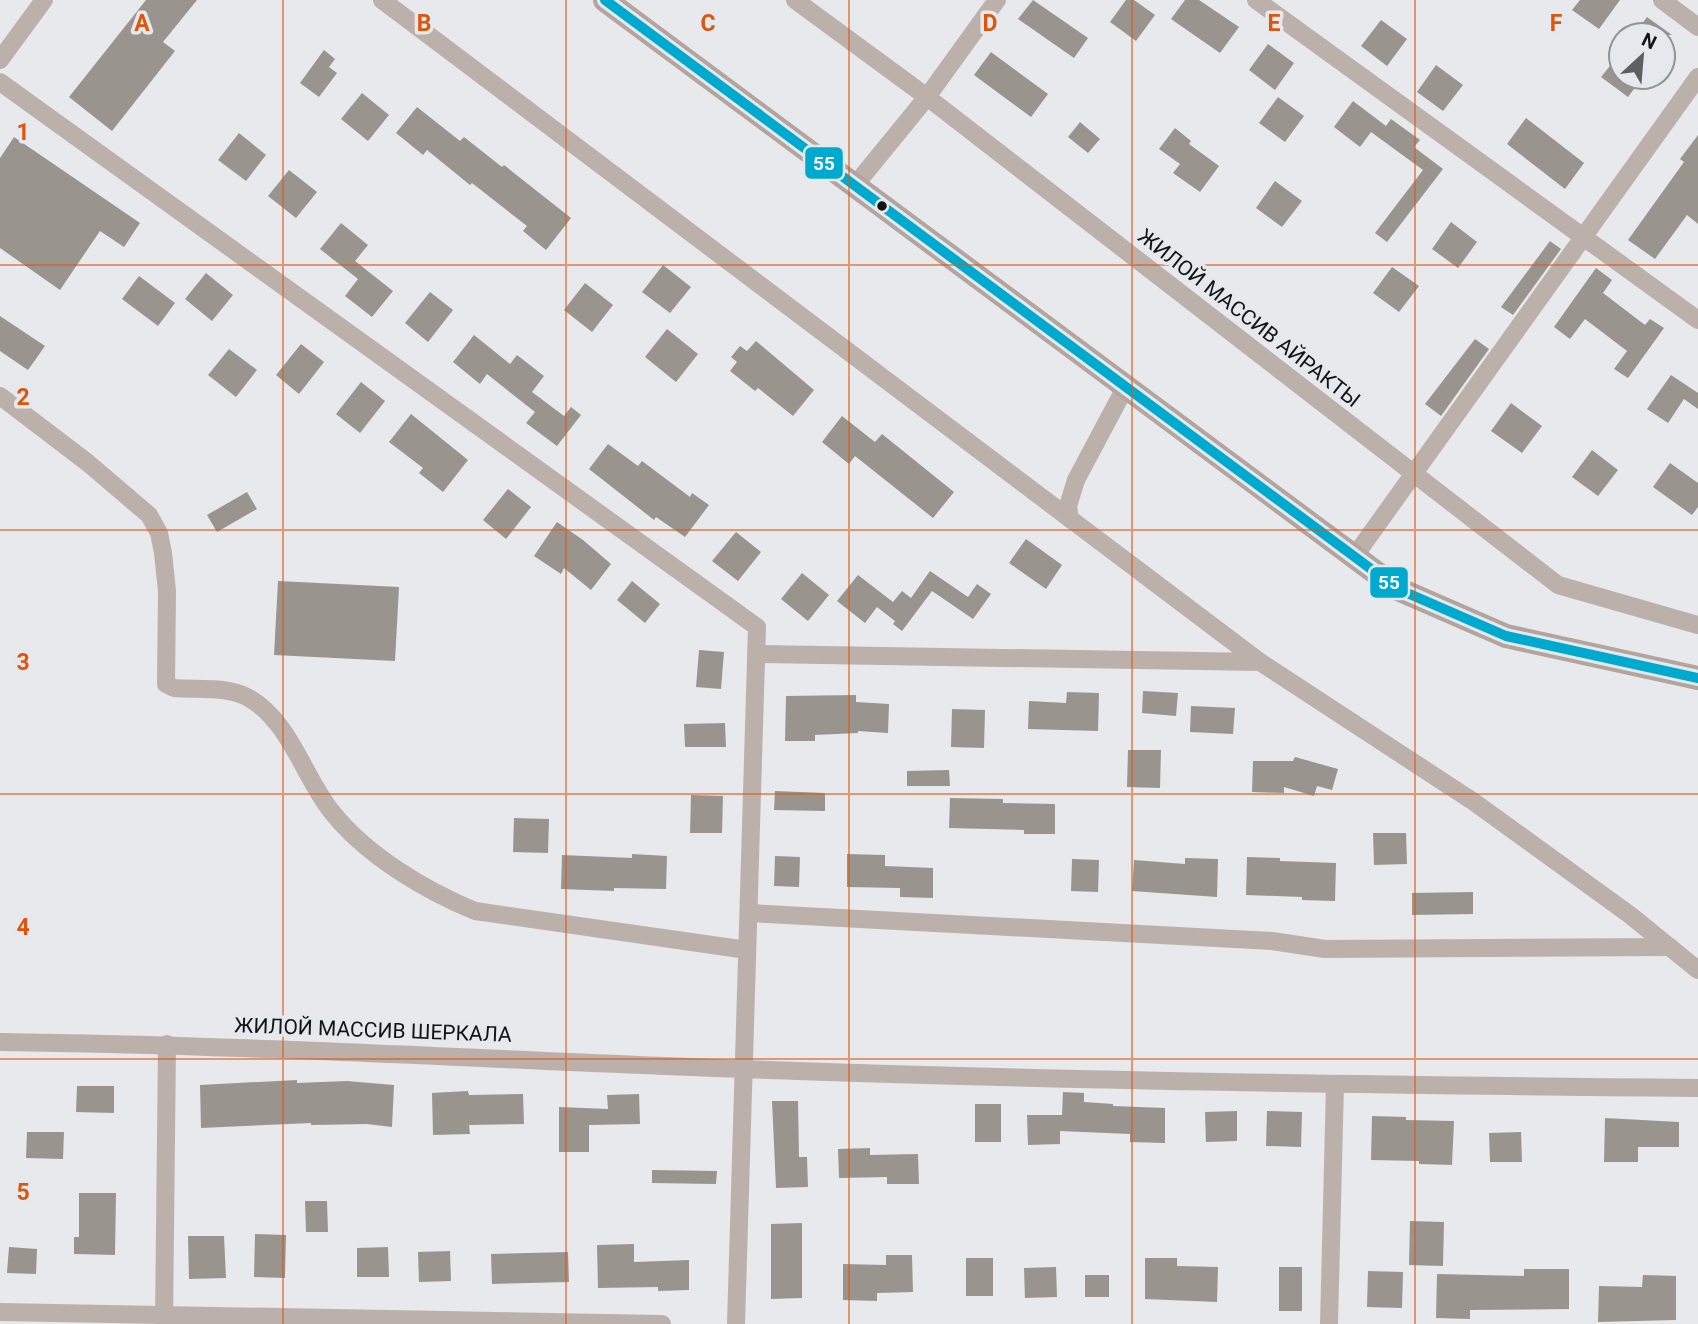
<svg xmlns="http://www.w3.org/2000/svg" width="1698" height="1324" font-family="Roboto,sans-serif">
	<rect width="100%" height="100%" fill="#e7e9ec"/>
	<g fill="#99958e">
		<polygon points="146,0 197,0 163,42 175,51 112,131 69,97"/>
		<polygon points="1033,0 1088,38 1074,58 1018,19"/>
		<polygon points="1126,0 1134,0 1155,15 1136,41 1110,22"/>
		<polygon points="1185,0 1199,0 1239,27 1220,53 1171,19"/>
		<polygon points="1580,0 1620,0 1599,29 1572,10"/>
		<polygon points="1647,17 1672,35 1634,35"/>
		<polygon points="1381,20 1407,39 1387,66 1361,46"/>
		<polygon points="1268,44 1294,63 1275,90 1249,70"/>
		<polygon points="324,50 335,59 329,67 337,73 319,97 300,83"/>
		<polygon points="991,52 1048,94 1031,117 974,75"/>
		<polygon points="1621,52 1621,77 1643,77 1628,97 1601,77"/>
		<polygon points="1436,65 1463,85 1443,111 1417,92"/>
		<polygon points="362,93 389,115 368,141 341,119"/>
		<polygon points="1278,97 1304,116 1285,142 1259,123"/>
		<polygon points="1353,101 1386,126 1391,119 1420,140 1414,147 1443,169 1387,242 1375,233 1423,170 1371,132 1360,147 1334,127"/>
		<polygon points="417,107 460,141 464,137 502,167 504,165 571,218 546,250 523,231 527,226 472,183 470,185 427,150 423,155 396,133"/>
		<polygon points="1526,118 1584,163 1565,189 1507,144"/>
		<polygon points="1080,122 1100,139 1088,153 1068,137"/>
		<polygon points="1175,128 1191,141 1189,144 1219,166 1200,192 1173,173 1180,164 1159,149"/>
		<polygon points="239,133 266,155 246,181 218,160"/>
		<polygon points="1698,135 1698,224 1687,215 1655,259 1628,240 1684,162 1680,159"/>
		<polygon points="14,137 140,223 124,247 100,231 60,290 0,248 0,158"/>
		<polygon points="289,170 317,192 296,218 268,196"/>
		<polygon points="1275,181 1302,201 1282,227 1256,208"/>
		<polygon points="1451,222 1477,242 1458,268 1432,249"/>
		<polygon points="341,223 368,245 355,261 393,291 372,317 345,296 358,279 320,249"/>
		<polygon points="1550,241 1561,249 1513,315 1501,307"/>
		<polygon points="663,265 691,287 670,313 642,292"/>
		<polygon points="1392,267 1419,286 1399,312 1373,293"/>
		<polygon points="1596,268 1612,280 1603,293 1645,325 1650,319 1664,328 1628,378 1614,369 1627,351 1585,319 1570,339 1554,327"/>
		<polygon points="206,273 233,295 212,321 185,299"/>
		<polygon points="139,276 175,303 158,326 122,299"/>
		<polygon points="585,283 613,305 592,332 564,310"/>
		<polygon points="430,292 453,310 428,342 405,323"/>
		<polygon points="0,316 45,346 28,370 0,351"/>
		<polygon points="667,329 698,354 676,382 645,357"/>
		<polygon points="474,335 510,364 517,355 544,376 532,392 564,416 571,407 581,415 557,446 526,423 535,412 487,374 480,384 453,362"/>
		<polygon points="1475,339 1489,349 1441,416 1425,404"/>
		<polygon points="756,341 814,390 793,416 758,388 755,391 730,371 737,362 731,357 740,346 747,351"/>
		<polygon points="301,344 324,362 299,394 276,375"/>
		<polygon points="229,349 257,370 236,397 208,375"/>
		<polygon points="1671,375 1698,393 1698,409 1684,399 1668,423 1647,409"/>
		<polygon points="361,382 385,401 360,433 336,414"/>
		<polygon points="1511,403 1542,426 1522,453 1491,431"/>
		<polygon points="411,414 468,460 443,492 419,473 423,468 389,442"/>
		<polygon points="842,416 875,442 882,434 954,492 933,518 855,456 849,464 822,442"/>
		<polygon points="608,444 638,466 642,461 690,497 692,493 709,505 685,537 656,517 654,520 589,469"/>
		<polygon points="1592,450 1618,470 1598,496 1572,477"/>
		<polygon points="1670,463 1698,483 1698,507 1692,515 1653,487"/>
		<polygon points="508,489 531,507 506,539 483,520"/>
		<polygon points="247,492 257,509 217,532 207,515"/>
		<polygon points="557,522 583,540 611,564 591,590 564,568 561,574 534,556"/>
		<polygon points="736,532 761,552 738,581 712,561"/>
		<polygon points="1026,539 1062,565 1046,589 1009,563"/>
		<polygon points="930,571 968,597 977,584 991,594 973,619 932,591 902,631 893,624 895,621 877,607 865,623 837,601 858,575 893,602 902,591 911,598"/>
		<polygon points="802,573 829,595 808,621 781,599"/>
		<polygon points="278,581 399,587 395,661 274,655"/>
		<polygon points="632,581 660,604 645,623 617,600"/>
		<polygon points="699,650 724,652 721,689 696,687"/>
		<polygon points="1143,691 1178,693 1176,716 1142,713"/>
		<polygon points="1067,692 1099,693 1098,731 1028,729 1029,701 1066,703"/>
		<polygon points="856,695 856,702 889,704 888,733 858,731 858,733 815,735 815,741 785,741 786,696"/>
		<polygon points="1191,706 1235,708 1233,734 1190,732"/>
		<polygon points="952,709 985,710 984,748 951,747"/>
		<polygon points="725,723 726,747 685,747 684,724"/>
		<polygon points="1128,750 1161,750 1160,788 1127,787"/>
		<polygon points="1295,757 1338,769 1332,790 1317,786 1314,796 1284,787 1284,793 1252,792 1253,761 1293,761"/>
		<polygon points="949,770 950,786 907,786 907,771"/>
		<polygon points="775,791 825,793 825,811 774,810"/>
		<polygon points="691,795 723,796 722,833 690,833"/>
		<polygon points="950,798 1003,799 1003,803 1055,804 1055,834 1024,834 1024,830 949,828"/>
		<polygon points="514,818 549,819 548,853 513,852"/>
		<polygon points="1373,833 1406,833 1407,864 1374,865"/>
		<polygon points="632,854 667,856 666,889 614,888 614,891 561,889 562,855 632,858"/>
		<polygon points="847,854 885,855 885,866 933,868 933,898 900,897 900,888 847,887"/>
		<polygon points="775,856 800,857 799,887 774,886"/>
		<polygon points="1247,857 1280,858 1280,861 1336,863 1335,901 1302,900 1302,897 1246,895"/>
		<polygon points="1185,858 1218,859 1217,897 1132,891 1134,860 1185,864"/>
		<polygon points="1072,859 1099,860 1098,892 1071,891"/>
		<polygon points="1473,892 1473,914 1412,915 1412,893"/>
		<polygon points="297,1080 297,1083 347,1081 394,1085 392,1127 367,1124 311,1125 311,1123 201,1128 200,1085"/>
		<polygon points="77,1086 114,1086 114,1113 76,1112"/>
		<polygon points="468,1091 469,1095 523,1094 524,1124 469,1125 470,1134 433,1135 432,1093"/>
		<polygon points="1063,1092 1084,1093 1084,1102 1113,1104 1113,1106 1165,1108 1165,1143 1130,1142 1130,1134 1060,1131 1060,1144 1028,1145 1027,1115 1062,1115"/>
		<polygon points="639,1094 640,1124 589,1125 589,1152 559,1152 559,1107 608,1109 607,1095"/>
		<polygon points="772,1101 798,1101 799,1157 807,1157 808,1187 776,1188"/>
		<rect x="975" y="1104" width="26" height="38"/>
		<polygon points="1237,1111 1237,1141 1206,1142 1205,1112"/>
		<polygon points="1267,1111 1302,1112 1301,1147 1266,1146"/>
		<polygon points="1372,1116 1406,1117 1406,1120 1454,1121 1452,1165 1419,1164 1419,1161 1371,1160"/>
		<polygon points="1605,1118 1679,1122 1679,1147 1638,1147 1638,1162 1604,1162"/>
		<polygon points="27,1132 64,1132 63,1159 26,1158"/>
		<polygon points="1521,1132 1522,1162 1490,1162 1489,1133"/>
		<polygon points="870,1148 870,1155 918,1154 919,1184 887,1184 887,1177 839,1178 838,1149"/>
		<polygon points="652,1170 717,1171 716,1184 652,1183"/>
		<polygon points="79,1193 116,1193 115,1255 74,1254 74,1237 79,1237"/>
		<polygon points="305,1201 327,1201 328,1232 306,1232"/>
		<polygon points="1410,1221 1444,1222 1443,1266 1409,1265"/>
		<polygon points="802,1223 802,1298 771,1299 771,1224"/>
		<polygon points="255,1234 286,1235 285,1278 254,1277"/>
		<polygon points="188,1236 224,1236 226,1278 189,1279"/>
		<polygon points="634,1244 634,1262 689,1260 689,1290 658,1291 658,1287 598,1288 597,1245"/>
		<polygon points="9,1247 37,1249 36,1274 7,1273"/>
		<polygon points="388,1247 389,1277 357,1277 357,1248"/>
		<polygon points="450,1251 451,1281 419,1282 418,1252"/>
		<polygon points="568,1252 569,1282 492,1284 491,1254"/>
		<polygon points="886,1255 912,1255 913,1292 877,1293 877,1301 843,1300 843,1264 886,1265"/>
		<rect x="966" y="1258" width="27" height="38"/>
		<polygon points="1145,1258 1177,1258 1177,1266 1218,1267 1217,1302 1145,1299"/>
		<polygon points="1056,1267 1057,1297 1025,1298 1024,1268"/>
		<rect x="1279" y="1267" width="23" height="44"/>
		<polygon points="1524,1269 1569,1269 1569,1309 1470,1310 1470,1319 1436,1318 1437,1274 1524,1276"/>
		<polygon points="1368,1271 1403,1272 1402,1308 1367,1307"/>
		<rect x="1085" y="1275" width="24" height="22"/>
		<polygon points="1643,1275 1676,1276 1676,1320 1598,1322 1599,1286 1642,1287"/>
	</g>
	<g fill="none" stroke-linecap="round" stroke-linejoin="round">
		<g stroke="#bcb0ab" stroke-width="18">
			<polyline points="382,0 1260,662 1474,802 1630,915 1698,970"/>
			<polyline points="795,0 927,97 1558,585 1698,625"/>
			<polyline points="1256,0 1698,320"/>
			<polyline points="1662,0 1698,27"/>
			<polyline points="0,60 44,0"/>
			<polyline points="0,82 757,627 736,1324"/>
			<polyline points="856,184 927,97 997,0"/>
			<path d="M0 396 88 463 149 515 159 533 163 553 167 591 166 684 174 688C197 690 226 686 247 697 290 720 304 778 332 812 366 855 424 890 475 911L747 950"/>
			<polyline points="1070,519 1068,506 1076,480 1126,386"/>
			<polyline points="1354,557 1698,77"/>
			<polyline points="757,654 1260,662"/>
			<polyline points="749,913 1272,941 1325,949 1670,947"/>
			<path d="M0 1042C248 1045 495 1060 742 1069 1061 1081 1379 1085 1698 1088"/>
			<polyline points="0,1312 662,1324"/>
			<polyline points="164,1324 167,1044"/>
			<polyline points="1329,1324 1335,1084"/>
		</g>
		<polyline stroke="#b3a59e" stroke-width="24" points="605,0 1398,589 1506,636 1698,678"/>
		<g stroke="#e5e9ee" stroke-width="16">
			<polyline id="bus-1" points="605,0 1398,589 1506,636 1698,678"/>
		</g>
		<use href="#bus-1" stroke="#00a9ce" stroke-width="10"/>
	</g>
	<path fill="none" stroke="#dd560c" stroke-width="2" stroke-opacity="0.55" d="M283 0V1324M566 0V1324M849 0V1324M1132 0V1324M1415 0V1324M0 265H1698M0 530H1698M0 794H1698M0 1059H1698"/>
	<circle fill="#121415" stroke="#e5e9ee" stroke-width="2.5" cx="882" cy="206" r="6"/>
	<g text-anchor="middle" stroke-width="7" stroke-linejoin="round" paint-order="stroke">
		<g font-size="21" fill="#121415" stroke="#e5e9ee">
			<text transform="translate(1249 318) rotate(38)" y="7">ЖИЛОЙ МАССИВ АЙРАКТЫ</text>
			<text transform="translate(373 1030) rotate(2)" y="7">ЖИЛОЙ МАССИВ ШЕРКАЛА</text>
		</g>
	</g>
	<g font-size="23" text-anchor="middle" font-weight="bold" fill="#dd560c" stroke="#e5e9ee" stroke-width="7" stroke-linejoin="round" paint-order="stroke">
		<text x="142" y="31">A</text>
		<text x="424" y="31">B</text>
		<text x="708" y="31">C</text>
		<text x="990" y="31">D</text>
		<text x="1274" y="31">E</text>
		<text x="1556" y="31">F</text>
		<text x="23" y="140">1</text>
		<text x="23" y="405">2</text>
		<text x="23" y="670">3</text>
		<text x="23" y="935">4</text>
		<text x="23" y="1200">5</text>
	</g>
	<g stroke="#e5e9ee" stroke-width="2.5">
		<rect x="804" y="146" width="40" height="34" rx="7" fill="#00a9ce"/>
		<rect x="1369" y="566" width="40" height="33" rx="7" fill="#00a9ce"/>
	</g>
	<g font-size="19" text-anchor="middle" font-weight="bold" fill="#fff">
		<text x="824" y="170">55</text>
		<text x="1389" y="589">55</text>
	</g>
	<g transform="translate(1642 56) rotate(26)"><circle r="33" fill="#e5e9ee" stroke="#919497" stroke-width="2"/>
	<path d="M0-5L12 26L0 18L-12 26Z" fill="#5d5f60"/>
	<text y="-10" font-size="19" font-weight="bold" text-anchor="middle" fill="#121415">N</text>
	</g>
</svg>
